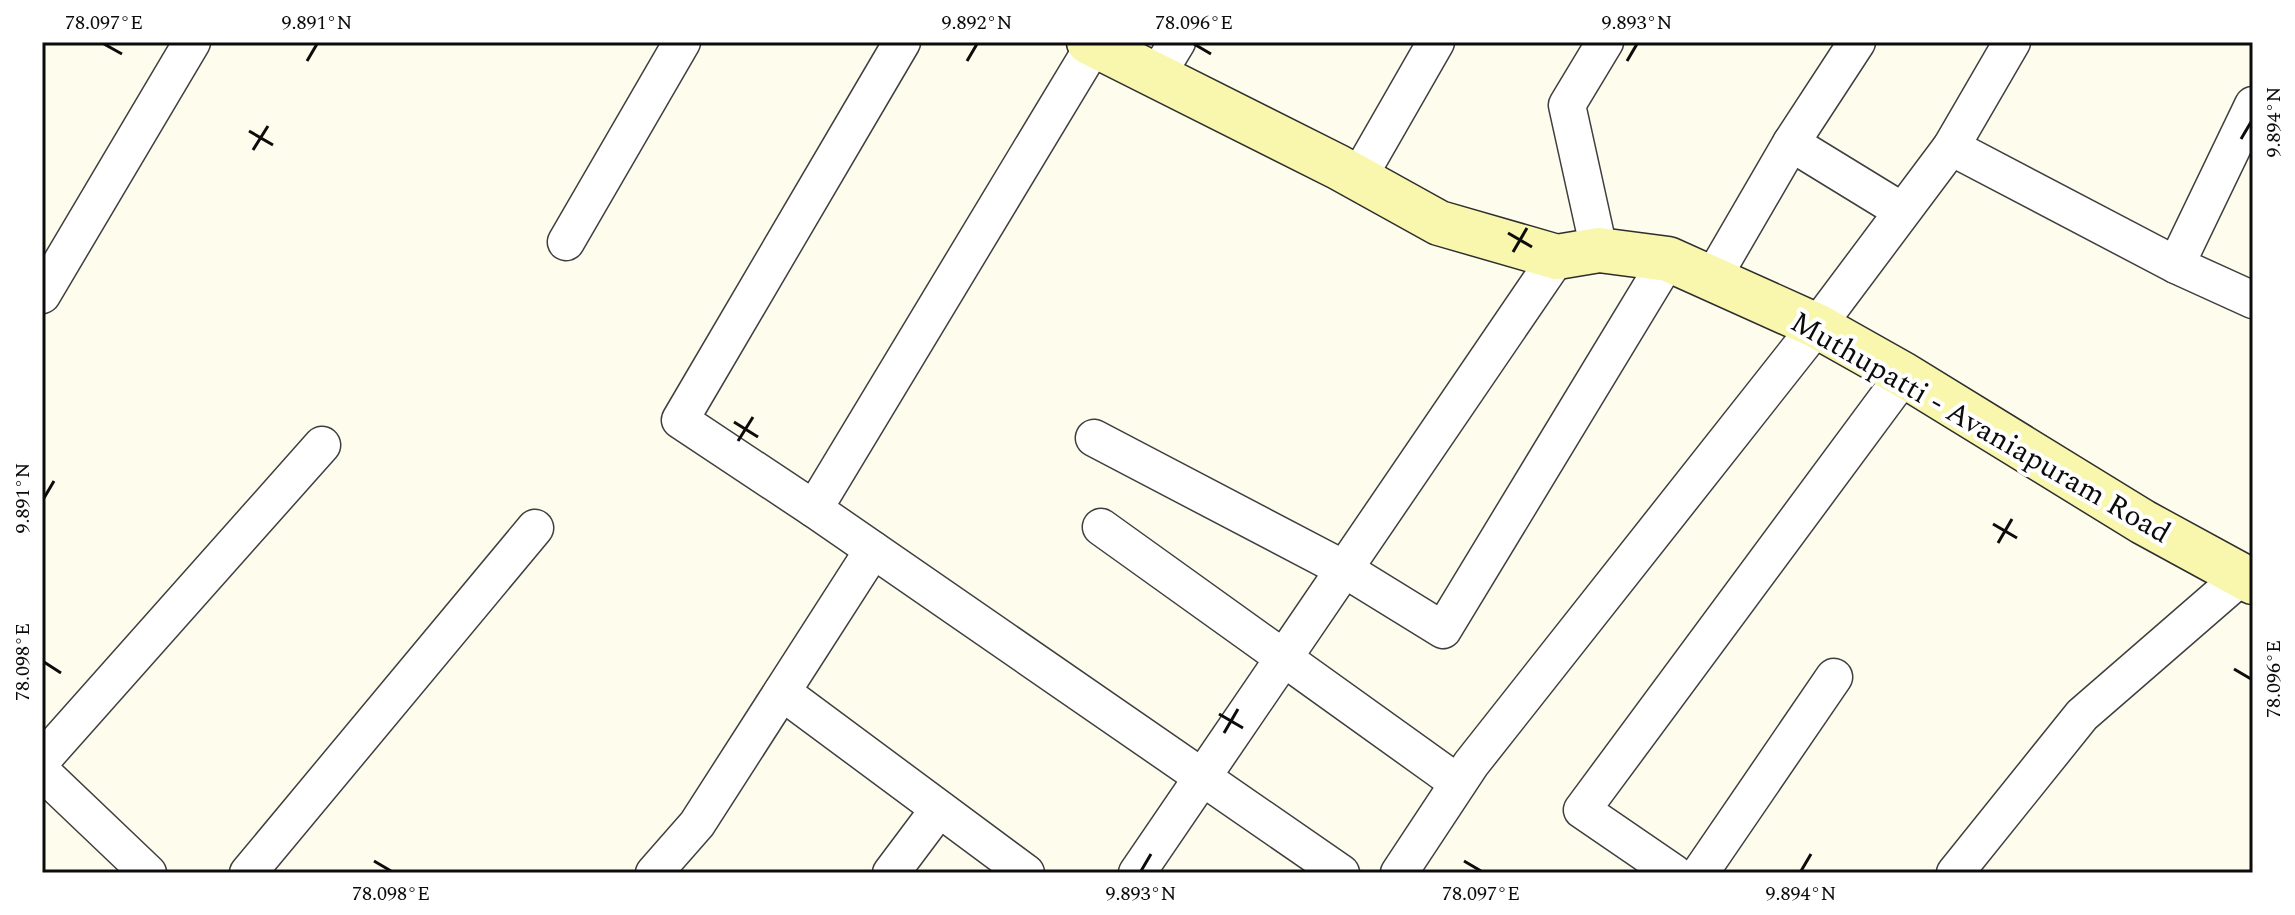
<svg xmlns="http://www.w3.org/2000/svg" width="2295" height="915" font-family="Spectral,serif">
	<rect width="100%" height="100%" fill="#fefced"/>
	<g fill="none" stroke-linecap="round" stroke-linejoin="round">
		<g stroke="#3f3f3f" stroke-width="39">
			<g id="street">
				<polyline points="1094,45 814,509 1341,873"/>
				<polyline points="1157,75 1177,42"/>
				<polyline points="1791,143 1857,42"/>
				<polyline points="1951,147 2176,265 2253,300"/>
				<polyline points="1358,178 1436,42"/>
				<polyline points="566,242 682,42"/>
				<polyline points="1599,250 1567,105 1605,42"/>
				<polyline points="2176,265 2253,105"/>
				<polyline points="1712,279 1791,143 1902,211"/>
				<polyline points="42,295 192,42"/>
				<polyline points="1094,438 1344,569 1443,630 1668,259"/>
				<polyline points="814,509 680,420 902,42"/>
				<polyline points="1101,527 1458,783"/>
				<polyline points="782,692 1026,873"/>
				<polyline points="42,760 322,445"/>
				<polyline points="42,772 148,873"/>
				<polyline points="248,873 535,528"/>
				<polyline points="654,873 697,824 873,550"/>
				<polyline points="891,873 939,809"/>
				<polyline points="1137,873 1557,257"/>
				<polyline points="1399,873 1471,764 1817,326 1951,147 2012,42"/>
				<polyline points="1674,873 1582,810 1904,375"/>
				<polyline points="1700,873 1834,677"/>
				<polyline points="1955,873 2082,715 2241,577"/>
			</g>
		</g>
		<g stroke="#2e2e2e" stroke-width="47">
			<polyline id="secondary" points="1089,42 1338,167 1439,223 1557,257 1599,250 1668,259 1817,326 1904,375 2143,522 2253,582"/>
		</g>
		<use href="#street" stroke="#fff" stroke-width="36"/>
		<use href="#secondary" stroke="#f9f7ad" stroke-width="44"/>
	</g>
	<path fill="none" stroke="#0c0c0c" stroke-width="3" d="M104 44 122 54M1194 44 1211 54M307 61 317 44M967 61 977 44M1627 61 1637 44M249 131 273 145M2241 139 2251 122M253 150 268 126M1508 233 1532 247M1513 252 1527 228M734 422 758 437M738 441 753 417M44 498 54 481M1993 524 2017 538M1998 543 2012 519M44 662 61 673M2234 669 2251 679M1219 714 1243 728M1224 733 1238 709M374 861 391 871M1464 861 1481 871M1141 871 1151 854M1801 871 1811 854"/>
	<g text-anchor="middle" stroke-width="8" stroke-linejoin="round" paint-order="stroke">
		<g font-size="30" fill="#0c0c0c" stroke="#fff">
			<text transform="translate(1981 427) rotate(30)" y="10">Muthupatti - Avaniapuram Road</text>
		</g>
	</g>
	<rect width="2295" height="915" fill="none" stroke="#ffffff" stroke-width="88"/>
	<rect x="44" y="44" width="2207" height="827" fill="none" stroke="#0c0c0c" stroke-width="3"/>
	<g font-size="20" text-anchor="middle" fill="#0c0c0c">
		<text x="104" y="29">78.097°E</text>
		<text x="317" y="29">9.891°N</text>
		<text x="977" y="29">9.892°N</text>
		<text x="1194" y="29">78.096°E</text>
		<text x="1637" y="29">9.893°N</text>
		<text transform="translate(2273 122) rotate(-90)" y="7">9.894°N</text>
		<text transform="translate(22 498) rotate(-90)" y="7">9.891°N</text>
		<text transform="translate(22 662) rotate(-90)" y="7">78.098°E</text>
		<text transform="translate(2273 679) rotate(-90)" y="7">78.096°E</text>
		<text x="391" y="900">78.098°E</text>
		<text x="1141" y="900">9.893°N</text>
		<text x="1481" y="900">78.097°E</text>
		<text x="1801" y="900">9.894°N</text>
	</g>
</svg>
